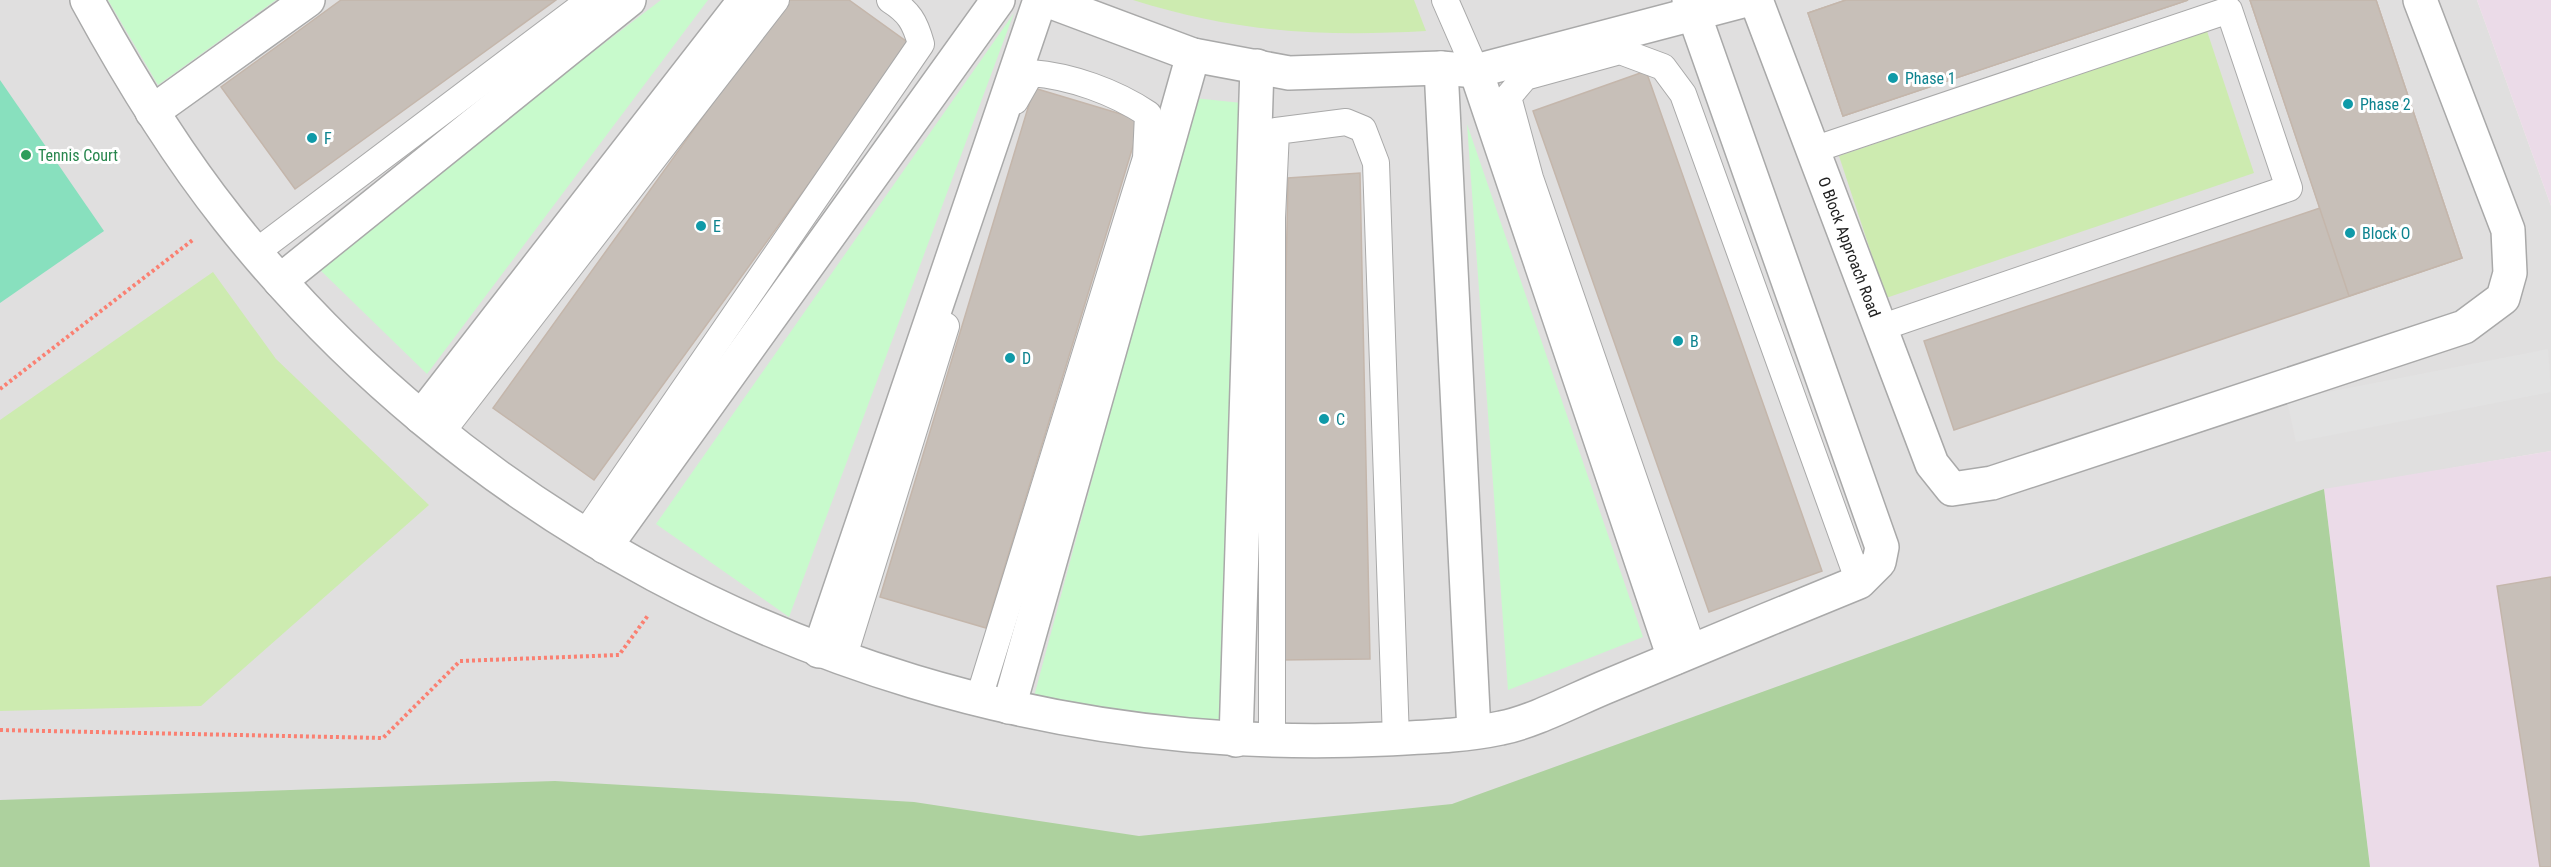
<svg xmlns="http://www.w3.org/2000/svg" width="2551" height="867" font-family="'Roboto Condensed',sans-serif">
	<rect width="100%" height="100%" fill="#f2efe9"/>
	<polygon fill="#e0dfdf" points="0,0 2477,0 2551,206 2551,451 2324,490 2370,867 0,867"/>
	<g fill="#ebdbe8">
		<polygon points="2477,0 2551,0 2551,206"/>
		<polygon points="2551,451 2551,867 2370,867 2324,489"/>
	</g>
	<g fill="#cdebb0">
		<path d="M1133 0H1414L1426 31C1321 37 1234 32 1133 0Z"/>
		<polygon points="2207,31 2254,173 1886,298 1839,156"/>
		<polygon points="213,272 276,359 429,505 201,706 0,711 0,420"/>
	</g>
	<polygon fill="#add19e" points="2324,489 2370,867 0,867 0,800 555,781 914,802 1139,836 1452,804"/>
	<g fill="#c8facc">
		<polygon points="108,0 276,0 158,85"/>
		<polygon points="661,0 708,0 427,374 314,264"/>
		<polygon points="1014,13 789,617 656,524"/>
		<polygon points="1194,98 1242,103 1224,727 1032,704"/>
		<polygon points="1467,124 1643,637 1508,690"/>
	</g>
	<polygon fill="#88e0be" points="0,80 104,231 0,303"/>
	<polygon fill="#e2e2e2" points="2548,349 2551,392 2296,442 2287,400"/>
	<g fill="#c7bfb8" stroke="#c4b6ab" stroke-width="1.5">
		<polygon points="341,0 556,0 295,189 221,87"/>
		<polygon points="787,0 849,0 910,44 594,480 493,408"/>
		<polygon points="1846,0 2188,0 1843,116 1808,13"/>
		<polygon points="1846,0 2188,0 1843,116 1808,13"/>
		<polygon points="2250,0 2376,0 2462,258 1954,430 1924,341 2320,208"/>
		<polygon points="2250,0 2376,0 2462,258 2349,296"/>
		<polygon points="1646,71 1822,571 1709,612 1533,111"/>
		<polygon points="1034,88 1141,120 986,628 880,597"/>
		<polygon points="1360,173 1370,659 1278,660 1288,178"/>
		<polygon points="2551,577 2551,867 2540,867 2497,586"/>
	</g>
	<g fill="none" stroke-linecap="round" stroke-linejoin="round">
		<g stroke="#a9a9a9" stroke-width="28">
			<g id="service">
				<polyline points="1445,0 1476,71"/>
				<polyline points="1813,150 2229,10 2289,188 1880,328"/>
				<polyline points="256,252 590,0"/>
				<polyline points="441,433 776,0"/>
				<path d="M584 535 921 44C915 22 909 12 890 0"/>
				<polyline points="1693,650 1530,178 1508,97 1525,77 1620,51 1663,67 1683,94 1859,582"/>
				<polyline points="843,659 946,326"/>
				<path d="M978 701 1146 158 1148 114C1115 92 1071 76 1031 73L1015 101"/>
				<polyline points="1272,740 1272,218 1276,131 1346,122 1363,129 1376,163 1396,739"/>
			</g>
		</g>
		<g stroke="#a9a9a9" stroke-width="36">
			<g id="minor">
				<path d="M87 0C129 77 174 151 228 219 461 514 815 701 1188 735 1254 741 1320 742 1386 739 1424 737 1464 736 1501 728 1533 722 1576 699 1608 686 1692 651 1775 616 1859 582L1879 562 1882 547 1689 0"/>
				<polyline points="1046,0 1193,55 1289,73 1441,68 1476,71 1746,0"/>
				<path id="s1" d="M1756 0 1932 464 1952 489 1992 483 2464 327 2503 298 2510 273 2508 230 2420 0"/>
				<polyline points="1441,68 1474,732"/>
				<polyline points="1476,71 1674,658"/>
				<polyline points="152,112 308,0"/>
				<polyline points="280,281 629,0"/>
				<polyline points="421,417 745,0"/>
				<polyline points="605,547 998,0"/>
				<polyline points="819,651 1040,0"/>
				<polyline points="1009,707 1193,55"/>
				<polyline points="1236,740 1257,66"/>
			</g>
		</g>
		<g stroke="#fa8072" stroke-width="4" stroke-dasharray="3 3" stroke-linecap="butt">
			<polyline points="0,389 194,239"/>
			<polyline points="0,730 383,738 460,661 619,655 649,614"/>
		</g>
		<use href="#service" stroke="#fff" stroke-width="26"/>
		<use href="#minor" stroke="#fff" stroke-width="33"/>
	</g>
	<g fill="#0f9aa8" stroke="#fff" stroke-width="2">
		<circle cx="1893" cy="78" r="6"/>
		<circle cx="2348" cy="104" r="6"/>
		<circle cx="312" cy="138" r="6"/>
		<circle cx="701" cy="226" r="6"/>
		<circle cx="2350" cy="233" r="6"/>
		<circle cx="1678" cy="341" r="6"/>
		<circle cx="1010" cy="358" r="6"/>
		<circle cx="1324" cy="419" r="6"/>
	</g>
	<circle fill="#2e9e5b" stroke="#fff" stroke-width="2" cx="26" cy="155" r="6"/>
	<g text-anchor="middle" stroke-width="6" stroke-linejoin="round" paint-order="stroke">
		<g font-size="16" fill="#0d838f" stroke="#fff" text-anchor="start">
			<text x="1905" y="84">Phase 1</text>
			<text x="2360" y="110">Phase 2</text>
			<text x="324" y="144">F</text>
			<text x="713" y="232">E</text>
			<text x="2362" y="239">Block O</text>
			<text x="1690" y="347">B</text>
			<text x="1022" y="364">D</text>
			<text x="1336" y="425">C</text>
		</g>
		<g font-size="16" fill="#27864d" stroke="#fff" text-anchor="start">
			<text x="38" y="161">Tennis Court</text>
		</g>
		<g font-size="16" fill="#222" stroke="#fff">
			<text dy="6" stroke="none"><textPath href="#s1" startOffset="264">O Block Approach Road</textPath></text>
		</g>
	</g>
</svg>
